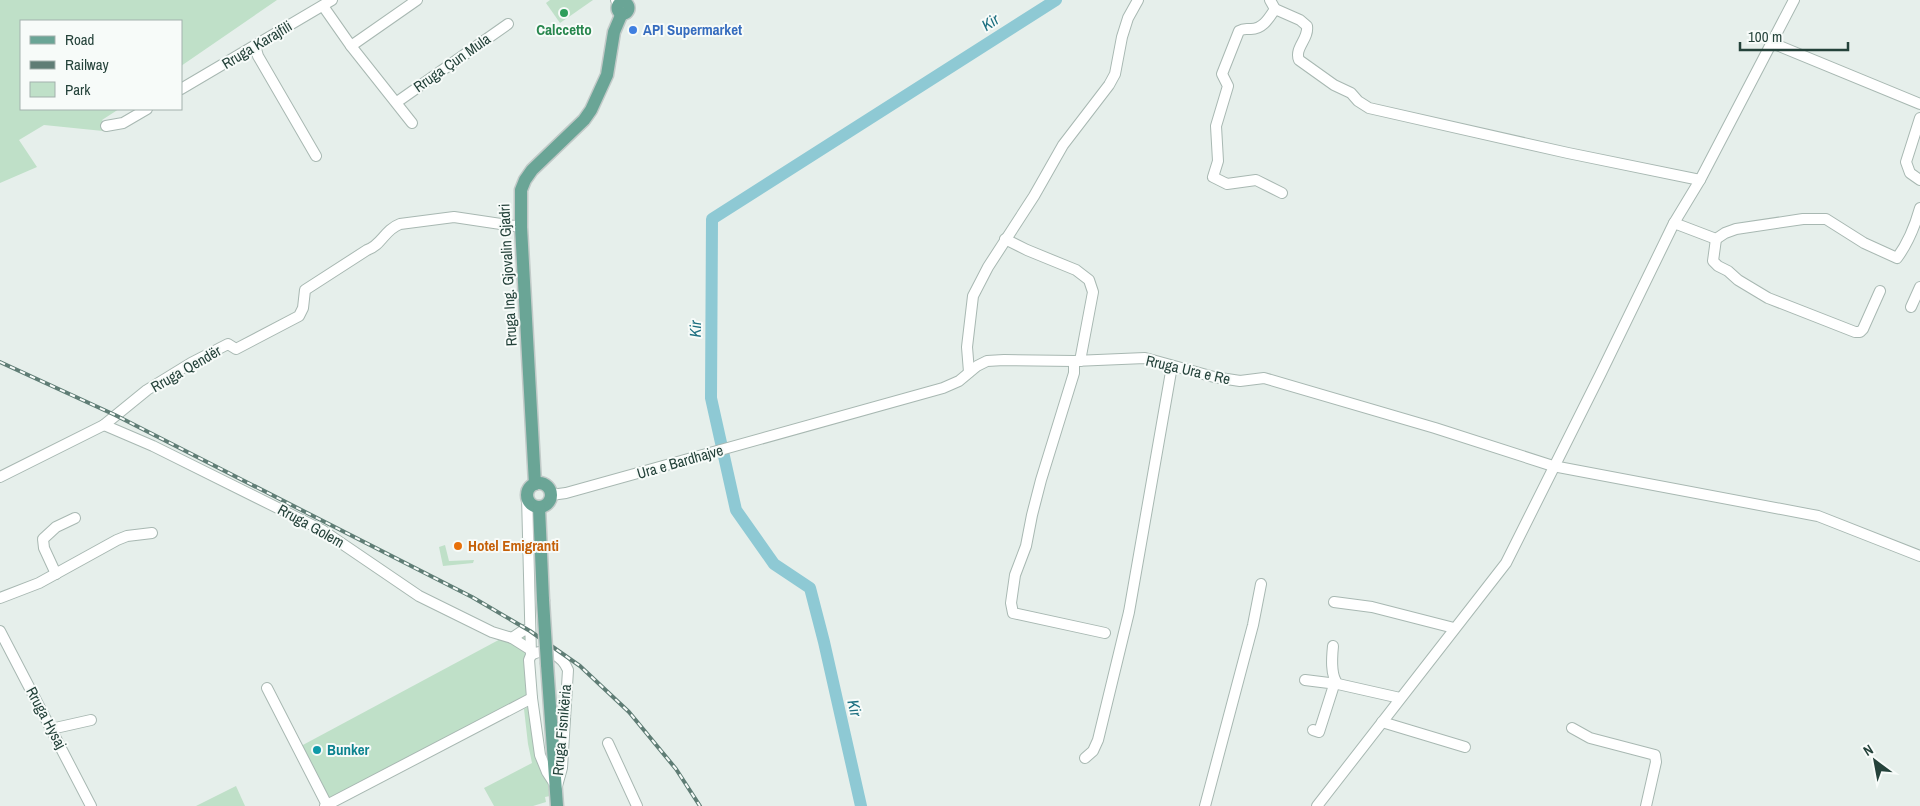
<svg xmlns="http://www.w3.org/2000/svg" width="1920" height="806" font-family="'Archivo Narrow',sans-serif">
	<rect width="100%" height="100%" fill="#e6efeb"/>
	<g fill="#bfe0c8">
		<polygon points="0,0 277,0 181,66 181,21 21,21 21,109 119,109 102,120 107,129 103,131 44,125 19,140 37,167 0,183"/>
		<polygon points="550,0 593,0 560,23 546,3"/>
		<polygon points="445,545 449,561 474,560 473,563 443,566 439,547"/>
		<polygon points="528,634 528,692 526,696 331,798 328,796 301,746 506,636"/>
		<polygon points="528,707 549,782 547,782 550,788 550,796 545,797 546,802 533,806 494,806 484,788 532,763 528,744 524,709"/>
		<polygon points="236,786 245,806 196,806"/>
	</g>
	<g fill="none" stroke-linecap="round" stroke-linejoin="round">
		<polyline stroke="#8ec9d4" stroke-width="12" points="861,806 824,642 810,588 774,564 736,510 711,398 712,219 1056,0"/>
		<g stroke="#a8b8b2" stroke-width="12">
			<g id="minor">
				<polyline points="616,0 618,5"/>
				<path d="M1270 0 1275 9 1300 20 1307 26C1309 39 1294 48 1299 60L1334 85 1351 93 1358 101 1369 108 1568 153 1700 180"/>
				<polyline points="323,6 351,46 412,123"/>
				<path d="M1275 9C1269 18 1263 29 1251 29 1245 29 1244 28 1239 31L1222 74 1228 86 1216 126 1218 161 1213 177 1227 184 1256 180 1282 193"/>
				<polyline points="1772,43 1920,104"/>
				<polyline points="255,46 258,56 316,156"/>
				<polyline points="351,46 417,0"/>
				<polyline points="181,89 332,0"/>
				<polyline points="397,102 508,24"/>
				<polyline points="1920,118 1906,162 1910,173 1920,180"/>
				<polyline points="106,126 123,123 147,109"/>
				<path d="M1674 223 1716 239 1725 233 1736 229 1803 219H1826L1864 243 1897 258C1908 243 1915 226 1920 208"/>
				<polyline points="1005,239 1027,250 1076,270 1089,280 1093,292 1080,361"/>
				<polyline points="1716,239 1713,261 1718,266 1728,271 1738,280 1768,298 1855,332 1860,332 1863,329 1880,291"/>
				<polyline points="1911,307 1920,287"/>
				<polyline points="1074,361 1074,373 1041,480 1032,515 1026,546 1015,575 1011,603 1013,613 1105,633"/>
				<polyline points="969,372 967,347 973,296 988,267 1034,196 1063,145 1109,85 1115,74 1122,37 1128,18 1138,0"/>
				<polyline points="104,425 153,446 322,530 419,596 492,632 512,638 531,650"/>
				<path d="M0 477 104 425 147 390 191 363 228 344 236 349 299 316 303 308 305 290 367 250C382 245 384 230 400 224L454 217 521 227"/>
				<polyline points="551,495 566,493 943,388 959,381 977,366 987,361 1004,360 1074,361 1145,358 1214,377 1240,381 1264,378 1435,428 1553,466 1818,516 1920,556"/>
				<polyline points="527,496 531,655 529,660 532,698 540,755 547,772 556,786"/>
				<polyline points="56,574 44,548 43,539 56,527 75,518"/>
				<polyline points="0,598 39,583 117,540 127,536 152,533"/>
				<polyline points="1334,602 1372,607 1454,628"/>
				<polyline points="0,631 91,806"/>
				<polyline points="512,638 524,630 530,631"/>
				<path d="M1333 646C1332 656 1330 676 1338 684L1400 698"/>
				<path d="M531 655C545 647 562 655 568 670L562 768 557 786"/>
				<polyline points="1305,680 1329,683 1336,682 1334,685 1319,732 1313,730"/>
				<polyline points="267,688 327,805"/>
				<polyline points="1382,722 1465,747"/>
				<polyline points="1572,728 1590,738 1655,755 1656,762 1646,806"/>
				<polyline points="51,729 91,720"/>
				<polyline points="608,743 637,806"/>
				<polyline points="1085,758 1093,751 1098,740 1129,612 1172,366"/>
				<polyline points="325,806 532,698"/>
				<polyline points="1205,806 1253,625 1261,584"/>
				<polyline points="1317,806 1506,563 1600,375 1674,223 1700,180 1794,0"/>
			</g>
		</g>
		<g stroke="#c2cac8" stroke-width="15">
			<g id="major">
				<circle cx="623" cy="8" r="5.5"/>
				<circle cx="539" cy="495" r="12"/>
				<polyline points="535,484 521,227 521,190 525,180 532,170 584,120 591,110 607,75 614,32 622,13"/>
				<polyline points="539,507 543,600"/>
				<polyline points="547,664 557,806"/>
			</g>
		</g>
		<use href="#minor" stroke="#fff" stroke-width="10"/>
		<use href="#major" stroke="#6aa596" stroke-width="12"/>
		<g stroke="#5f7d75" stroke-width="4">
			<polyline id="rail" points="0,362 115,415 472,597 530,631 580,666 629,712 676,769 700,806"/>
		</g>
		<use href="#rail" stroke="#f7fbf9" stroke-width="2" stroke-dasharray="5.5" stroke-linecap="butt"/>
		<g stroke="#c2cac8" stroke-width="15" stroke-linecap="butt">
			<polyline id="major-bridge" points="543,600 547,664"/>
		</g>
		<use href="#major-bridge" stroke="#6aa596" stroke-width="12"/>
	</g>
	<circle fill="#2e9e5b" stroke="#f7fbf9" stroke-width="2" cx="564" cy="13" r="5"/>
	<circle fill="#3f7fe0" stroke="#f7fbf9" stroke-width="2" cx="633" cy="30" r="5"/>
	<circle fill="#e8710a" stroke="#f7fbf9" stroke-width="2" cx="458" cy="546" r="5"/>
	<circle fill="#0f9aa8" stroke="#f7fbf9" stroke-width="2" cx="317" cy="750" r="5"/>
	<g text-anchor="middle" stroke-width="4" stroke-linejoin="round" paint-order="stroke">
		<g font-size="15" font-weight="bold" fill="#27864d" stroke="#f7fbf9">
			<text x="564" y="35">Calccetto</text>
		</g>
		<g font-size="15" font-weight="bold" fill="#366cbe" stroke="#f7fbf9" text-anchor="start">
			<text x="643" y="35">API Supermarket</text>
		</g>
		<g font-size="15" fill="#24423a" stroke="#f7fbf9">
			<text transform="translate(257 45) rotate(-31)" y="5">Rruga Karajfili</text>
			<text transform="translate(452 63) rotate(-35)" y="5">Rruga Çun Mula</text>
			<text transform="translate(508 275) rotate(-93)" y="5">Rruga Ing. Gjovalin Gjadri</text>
			<text transform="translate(186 369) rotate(-30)" y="5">Rruga Qendër</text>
			<text transform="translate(1188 370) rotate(13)" y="5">Rruga Ura e Re</text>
			<text transform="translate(680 462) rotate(-16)" y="5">Ura e Bardhajve</text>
			<text transform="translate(311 526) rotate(29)" y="5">Rruga Golem</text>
			<text transform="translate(46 718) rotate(62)" y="5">Rruga Hysaj</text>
			<text transform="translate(562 730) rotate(-85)" y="5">Rruga Fisnikëria</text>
		</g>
		<g font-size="15" font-weight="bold" fill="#c56008" stroke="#f7fbf9" text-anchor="start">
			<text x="468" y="551">Hotel Emigranti</text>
		</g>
		<g font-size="15" font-weight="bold" fill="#0d838f" stroke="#f7fbf9" text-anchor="start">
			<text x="327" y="755">Bunker</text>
		</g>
		<g font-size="16" font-style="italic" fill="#1c6f80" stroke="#f7fbf9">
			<text transform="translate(990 22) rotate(-33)" y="6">Kir</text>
			<text transform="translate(695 329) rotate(-89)" y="6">Kir</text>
			<text transform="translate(855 708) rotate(77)" y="6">Kir</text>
		</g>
	</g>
	<rect x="20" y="20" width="162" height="90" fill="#f7fbf9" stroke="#a3b1ad"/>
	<rect x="30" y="36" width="25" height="8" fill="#6aa596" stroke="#a3b1ad"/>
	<text x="65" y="45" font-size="15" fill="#24423a">Road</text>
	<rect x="30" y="61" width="25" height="8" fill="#5f7d75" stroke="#a3b1ad"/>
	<text x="65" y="70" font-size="15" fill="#24423a">Railway</text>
	<rect x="30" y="82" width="25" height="15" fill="#bfe0c8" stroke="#a3b1ad"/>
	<text x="65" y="95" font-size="15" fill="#24423a">Park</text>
	<g transform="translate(1875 761) rotate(328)" stroke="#f7fbf9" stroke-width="4" paint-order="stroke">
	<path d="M0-4L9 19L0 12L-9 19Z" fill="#24423a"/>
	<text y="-8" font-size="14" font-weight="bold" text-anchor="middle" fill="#24423a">N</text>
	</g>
	<path d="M1740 42v8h108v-8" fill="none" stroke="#24423a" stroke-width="2.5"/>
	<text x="1748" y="42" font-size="15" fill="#24423a" stroke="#f7fbf9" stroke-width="4" paint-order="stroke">100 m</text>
</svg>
